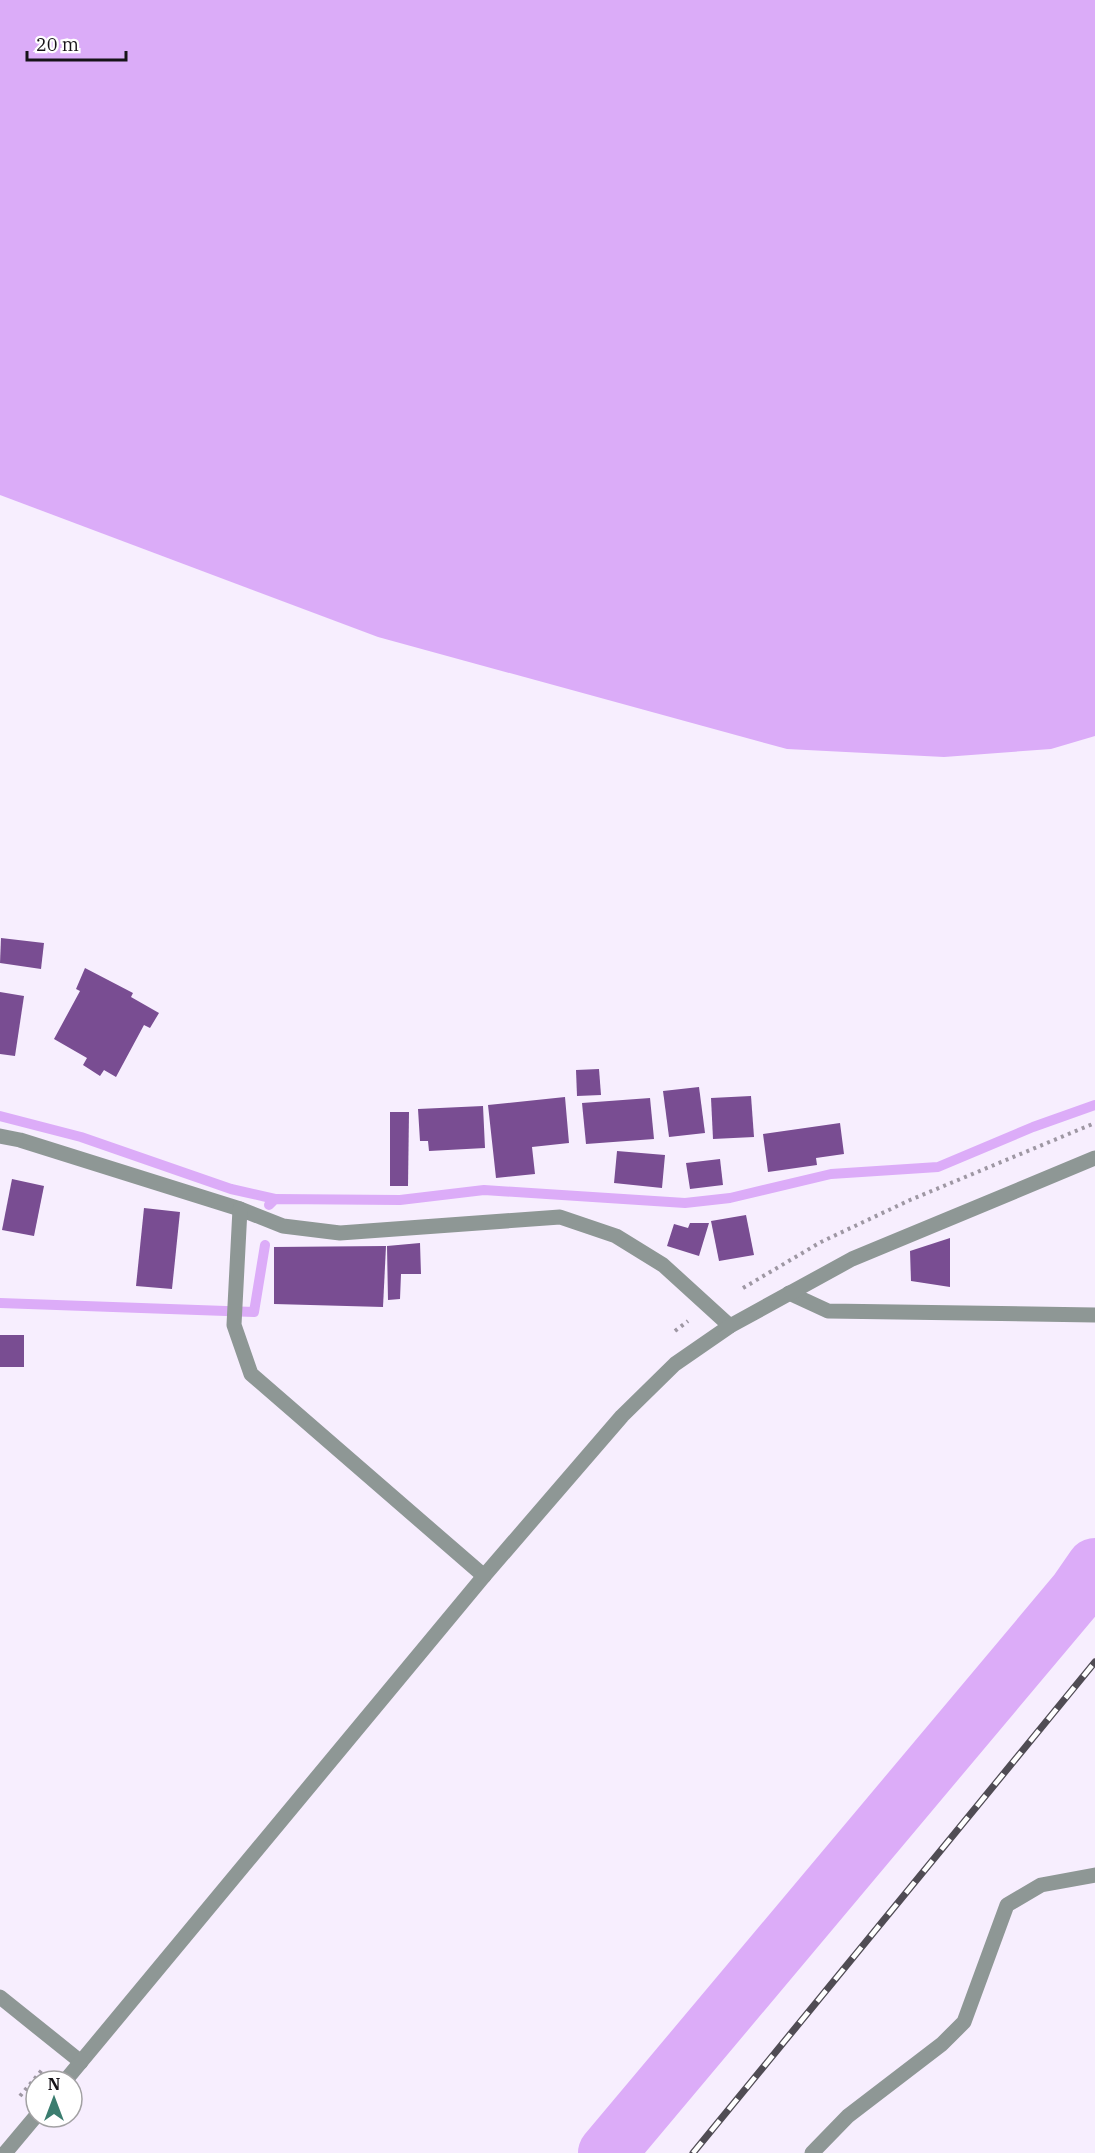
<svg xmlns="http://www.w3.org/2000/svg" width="1095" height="2153" font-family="'IBM Plex Serif',serif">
	<rect width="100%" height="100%" fill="#f7eefe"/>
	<polygon fill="#dbacf8" points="0,0 1095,0 1095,736 1051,749 944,757 787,749 378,637 0,495"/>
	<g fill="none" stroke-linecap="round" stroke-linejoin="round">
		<g stroke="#dcacf8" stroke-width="10">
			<polyline points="0,1116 81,1137 231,1189 275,1199"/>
			<polyline points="269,1205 275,1199 400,1200 484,1190 685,1203 730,1198 831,1174 938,1167 1033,1127 1095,1105"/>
			<polyline points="0,1303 254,1312 265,1245"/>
		</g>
		<polyline stroke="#dcacf8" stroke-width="58" points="607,2153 1077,1593 1095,1567"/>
	</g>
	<g fill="#794d92">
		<polygon points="1,938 44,943 41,969 0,963"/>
		<polygon points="85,968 133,993 131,997 159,1013 150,1028 144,1025 116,1077 104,1070 100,1076 83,1065 87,1058 54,1039 80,991 76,989"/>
		<polygon points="0,992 24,996 15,1056 0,1054"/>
		<polygon points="599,1069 601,1095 577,1096 576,1070"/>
		<polygon points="699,1087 705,1133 669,1137 663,1091"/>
		<polygon points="751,1096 754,1137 713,1139 711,1098"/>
		<polygon points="565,1097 569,1143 532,1147 535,1174 496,1178 488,1105"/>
		<polygon points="650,1098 654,1139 586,1144 582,1103"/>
		<polygon points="483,1106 485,1148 429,1151 428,1141 420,1141 418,1109"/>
		<polygon points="390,1112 409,1112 408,1186 390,1186"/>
		<polygon points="840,1123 844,1154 816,1158 817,1165 768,1172 763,1134"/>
		<polygon points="617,1151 665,1155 662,1188 614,1183"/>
		<polygon points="720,1159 723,1185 690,1189 686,1163"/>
		<polygon points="12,1179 44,1186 34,1236 2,1230"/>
		<polygon points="144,1208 180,1212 172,1289 136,1286"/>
		<polygon points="746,1215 754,1255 719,1261 711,1221"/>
		<polygon points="690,1223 709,1223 699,1256 667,1246 674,1224 688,1228"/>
		<polygon points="950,1238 950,1287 911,1281 910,1251"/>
		<polygon points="420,1243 421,1274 401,1274 400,1299 388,1300 387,1246"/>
		<polygon points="386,1246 383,1307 274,1304 274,1247"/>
		<rect x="0" y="1335" width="24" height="32"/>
	</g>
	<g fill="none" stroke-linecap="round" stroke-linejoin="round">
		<g stroke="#9e97a3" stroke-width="4" stroke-dasharray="3 4.5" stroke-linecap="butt">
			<polyline points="743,1288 821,1242 910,1200 1095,1123"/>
			<polyline points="675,1331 688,1321"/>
			<polyline points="20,2096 42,2070"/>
		</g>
		<g stroke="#8e9795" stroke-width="15">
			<polyline points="0,1136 20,1140 240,1209 283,1226 340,1233 560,1217 616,1236 663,1265 730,1326"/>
			<polyline points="240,1209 234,1325 251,1374 484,1576"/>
			<polyline points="789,1293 828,1311 1095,1315"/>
			<polyline points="0,1997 81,2062"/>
			<polyline points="65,2081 484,1576 622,1416 675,1364 730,1326 852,1259 1095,1158"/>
			<polyline points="5,2153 36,2116"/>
			<polyline points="812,2153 848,2116 942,2044 964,2022 1007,1905 1041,1885 1095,1875"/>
		</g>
		<g stroke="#504c54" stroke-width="7">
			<polyline id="rail" points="693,2153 1095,1662"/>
		</g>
		<use href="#rail" stroke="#fff" stroke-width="4.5" stroke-dasharray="14" stroke-linecap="butt"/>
	</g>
	<g transform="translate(54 2099)"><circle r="28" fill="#ffffff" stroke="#a2a1a3" stroke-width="1.5"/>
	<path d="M0-4.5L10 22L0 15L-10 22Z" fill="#3b7d6f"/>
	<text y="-9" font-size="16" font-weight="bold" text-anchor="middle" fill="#161318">N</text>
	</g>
	<path d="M27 51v9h99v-9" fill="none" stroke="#161318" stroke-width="3"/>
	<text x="36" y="51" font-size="18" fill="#161318" stroke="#ffffff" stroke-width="4.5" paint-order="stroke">20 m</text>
</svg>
